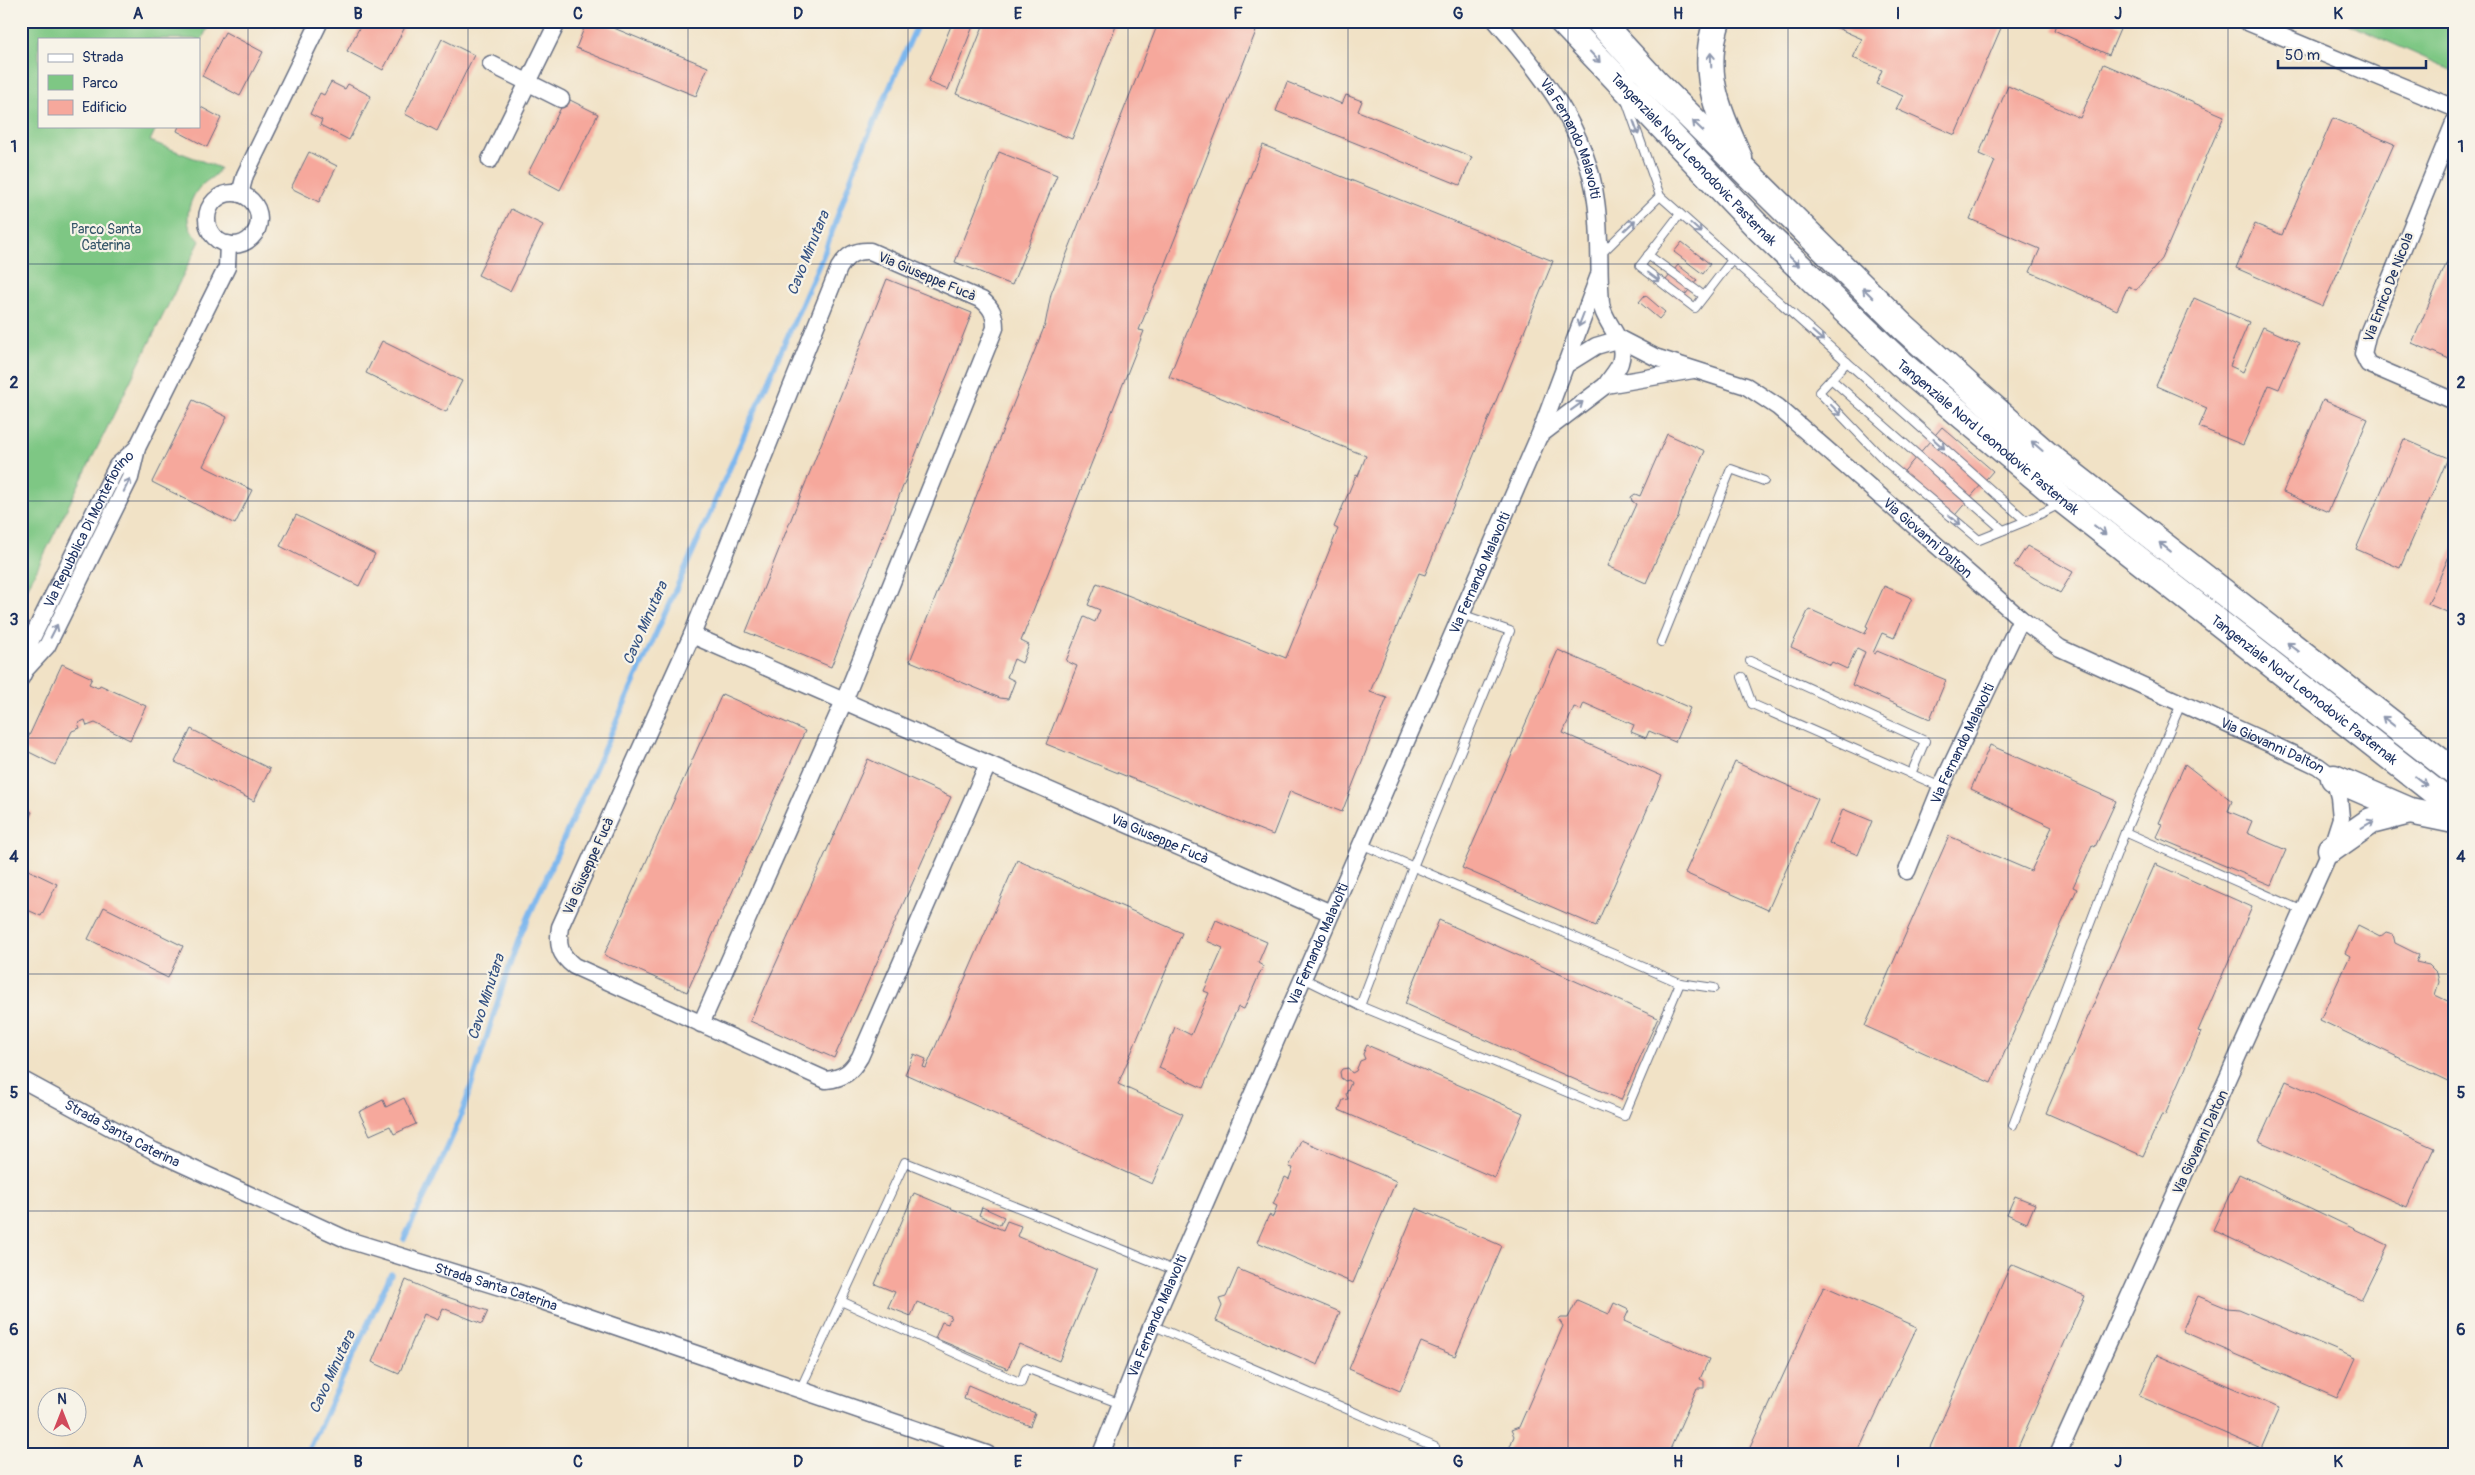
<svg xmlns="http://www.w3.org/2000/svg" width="2475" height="1475" font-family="Pangolin,sans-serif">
	<rect width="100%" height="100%" fill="#f7f3e8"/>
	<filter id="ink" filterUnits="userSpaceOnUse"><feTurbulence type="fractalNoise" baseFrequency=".02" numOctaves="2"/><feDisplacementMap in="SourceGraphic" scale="10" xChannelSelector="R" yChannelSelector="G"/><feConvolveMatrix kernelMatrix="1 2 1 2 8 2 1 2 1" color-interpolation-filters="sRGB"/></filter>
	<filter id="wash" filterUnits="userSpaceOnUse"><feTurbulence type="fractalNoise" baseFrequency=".0096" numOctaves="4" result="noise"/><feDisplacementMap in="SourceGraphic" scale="20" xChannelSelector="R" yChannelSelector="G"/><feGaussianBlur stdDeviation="1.12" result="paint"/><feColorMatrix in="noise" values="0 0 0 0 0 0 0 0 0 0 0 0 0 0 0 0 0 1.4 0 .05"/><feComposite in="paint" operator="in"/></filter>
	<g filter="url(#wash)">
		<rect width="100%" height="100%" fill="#f1e2c6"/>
		<g fill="#7ec784" stroke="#4c7b71">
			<path d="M29 21H211L199 45V39H39V126H157L150 141 220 168C215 177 210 178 203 184 192 193 184 215 190 228 192 233 197 237 200 241L21 601V38Z"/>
			<polygon points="761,21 783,21 780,30"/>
			<polygon points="2342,21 2454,21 2454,71"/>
		</g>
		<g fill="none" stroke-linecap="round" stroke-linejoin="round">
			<g stroke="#7db7ee" stroke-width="5.5">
				<path d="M404 1239C424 1196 448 1152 464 1107 484 1050 499 992 520 936L706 522 825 251 858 159 919 21"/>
				<polyline points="307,1454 391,1274"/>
			</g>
		</g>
		<g id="blocks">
			<g fill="#f6a89c">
				<polygon points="266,21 278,21 275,26"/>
				<polygon points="363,21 407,23 383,70 347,51"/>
				<polygon points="587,21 597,21 708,67 696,96 576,48"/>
				<polygon points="953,21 975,21 948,90 928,82"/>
				<polygon points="985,21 1118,21 1072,139 956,94"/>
				<polygon points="1159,21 1260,21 1139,330 1144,331 1021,641 1029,645 1022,663 1014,659 1007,677 1015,681 1008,699 1000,698 910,661 1045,325 1051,294"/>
				<polygon points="1838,21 2004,21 1955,135 1896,109 1903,96 1876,84 1882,70 1853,58 1862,39 1835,27"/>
				<polygon points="2057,21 2109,21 2121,27 2109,55 2054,30"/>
				<polygon points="225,32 263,52 240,96 202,76"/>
				<polygon points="442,39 474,55 437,131 405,114"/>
				<polygon points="2104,64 2224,116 2162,259 2136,290 2128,286 2117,310 2030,272 2040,249 1970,219 1995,161 1979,154 2008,86 2080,118"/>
				<polygon points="331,82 345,89 348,84 371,96 349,140 320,125 322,120 310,114 320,93 324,95"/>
				<polygon points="1287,82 1342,104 1346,95 1362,101 1358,111 1472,157 1460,185 1276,111"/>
				<polygon points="566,98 598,114 560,190 528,173"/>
				<polygon points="199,106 221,118 207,147 177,131 179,126 199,126"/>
				<polygon points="2333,118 2394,144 2323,306 2236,268 2255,224 2282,235"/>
				<polygon points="1263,145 1553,261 1425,575 1419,573 1370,692 1387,698 1342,812 1290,791 1273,835 1046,744 1077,666 1066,661 1084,617 1095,622 1100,610 1088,605 1097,583 1286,658 1338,529 1334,527 1356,475 1358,476 1366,456 1169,377"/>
				<polygon points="309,152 337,166 319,202 291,188"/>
				<polygon points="999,152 1057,175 1012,285 955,262"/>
				<polygon points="511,209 543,225 510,291 478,275"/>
				<polygon points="1682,242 1710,264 1703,274 1674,252"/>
				<polygon points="2454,246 2454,361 2412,343"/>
				<polygon points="1678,265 1697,280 1681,300 1662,285"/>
				<polygon points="887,279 972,313 831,667 746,632"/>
				<polygon points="1645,295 1665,312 1659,319 1639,302"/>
				<polygon points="2194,298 2249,322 2230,366 2243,372 2263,327 2299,343 2279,389 2269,385 2243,445 2199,427 2207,408 2156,386"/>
				<polygon points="382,341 462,381 446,412 366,373"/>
				<polygon points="193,400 227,417 203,466 252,490 235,524 152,482"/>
				<polygon points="2323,400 2368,419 2328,512 2283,492"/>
				<polygon points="1942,427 1993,471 1950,521 1899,477"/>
				<polygon points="1667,434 1705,451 1682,502 1678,518 1669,531 1646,583 1608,566 1636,504 1632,501 1631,497 1635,494 1640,496"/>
				<polygon points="2404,439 2448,458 2400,568 2356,549"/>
				<polygon points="296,515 375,554 359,586 280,546"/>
				<polygon points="2454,545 2454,615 2428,604"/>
				<polygon points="2027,546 2073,572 2060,593 2014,566"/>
				<polygon points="1884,586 1912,598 1894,638 1882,633 1873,653 1875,654 1877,651 1946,680 1930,719 1852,685 1865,652 1857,648 1847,669 1832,662 1830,665 1791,647 1809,609 1865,634 1868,627 1866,626"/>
				<polygon points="1558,650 1690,708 1675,742 1649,731 1646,738 1631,732 1634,725 1584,703 1581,710 1574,707 1563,733 1662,776 1596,926 1462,868"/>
				<polygon points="62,664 92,678 89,684 98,688 100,685 146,706 130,740 95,723 87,726 85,720 78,723 80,728 72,731 55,765 23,749"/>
				<polygon points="722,694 805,731 687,992 604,955"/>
				<polygon points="191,729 270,769 254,801 175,762"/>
				<polygon points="1990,745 2116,801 2095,847 2092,845 2073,887 2077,889 1991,1083 1865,1026 1949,836 2031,871 2052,827 1971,789"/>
				<polygon points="868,759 951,797 834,1058 750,1021"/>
				<polygon points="1735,762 1818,799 1768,910 1685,873"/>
				<polygon points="2185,764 2232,801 2228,811 2252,821 2247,833 2286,850 2271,885 2156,837 2162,824 2159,823"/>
				<polygon points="21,807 32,812 21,835"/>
				<polygon points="1843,809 1872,821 1858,855 1829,843"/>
				<polygon points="27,858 28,862 23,864 24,868 57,884 41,916 21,907 21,860"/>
				<polygon points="1017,860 1182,933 1118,1084 1183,1114 1152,1184 905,1074 914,1054 926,1059 923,1067 926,1068"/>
				<polygon points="2155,864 2252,907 2198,1031 2201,1032 2183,1074 2165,1115 2162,1114 2143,1156 2046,1113"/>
				<polygon points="104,907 183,946 168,978 88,939"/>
				<polygon points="1216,920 1267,942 1258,963 1263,966 1244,1009 1238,1007 1203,1088 1159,1068 1175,1027 1191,1035 1209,993 1204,991 1223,948 1207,941"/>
				<polygon points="1439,920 1658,1018 1621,1100 1405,1004"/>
				<polygon points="2358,926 2380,937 2386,932 2393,934 2395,943 2419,955 2416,962 2429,965 2437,973 2439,982 2435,995 2454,1004 2454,1084 2320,1020 2350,956 2345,953"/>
				<polygon points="1367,1045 1523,1113 1495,1178 1339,1110 1343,1100 1348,1099 1346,1094 1351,1083 1349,1080 1345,1081 1341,1078 1340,1072 1342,1069 1348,1068 1352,1073 1356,1071 1360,1061 1365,1059 1363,1054"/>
				<polygon points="2286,1081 2434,1148 2407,1207 2259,1141"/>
				<polygon points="404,1098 416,1124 394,1134 390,1126 370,1135 359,1112 383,1100 386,1107"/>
				<polygon points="1301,1140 1396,1181 1353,1283 1257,1242 1269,1215 1273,1217 1277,1206 1273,1204 1285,1177 1289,1179 1293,1168 1289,1167"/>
				<polygon points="2239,1174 2388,1245 2361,1300 2213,1230"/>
				<polygon points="914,1193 1003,1230 1007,1221 1021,1226 1017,1236 1097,1270 1059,1361 1019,1344 1008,1369 935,1338 942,1322 948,1324 951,1316 917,1302 911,1316 888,1307 895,1292 875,1284"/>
				<polygon points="2015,1196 2035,1204 2027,1223 2007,1214"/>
				<polygon points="982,1207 1004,1217 1000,1225 979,1215"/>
				<polygon points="1416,1208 1502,1246 1455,1356 1421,1342 1400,1391 1349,1369"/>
				<polygon points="2011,1264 2085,1296 2067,1337 2015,1454 1927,1454"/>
				<polygon points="1238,1269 1340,1312 1318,1365 1216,1321 1222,1306 1219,1299 1226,1297"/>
				<polygon points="406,1280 433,1292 488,1311 482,1324 443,1308 438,1320 424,1314 399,1374 372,1362"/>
				<polygon points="1824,1286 1917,1327 1857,1454 1747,1454"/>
				<polygon points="2198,1296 2227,1308 2239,1309 2355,1358 2337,1398 2182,1331"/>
				<polygon points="1577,1300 1609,1314 1614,1303 1629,1310 1624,1321 1709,1359 1700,1379 1704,1381 1704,1388 1697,1388 1668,1454 1507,1454 1514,1436 1511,1430 1519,1427 1563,1326 1559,1320 1561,1318 1568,1318"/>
				<polygon points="2157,1355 2279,1408 2261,1449 2139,1396"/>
				<polygon points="968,1385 1035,1413 1030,1426 964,1399"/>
			</g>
		</g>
	</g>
	<g filter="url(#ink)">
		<use href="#blocks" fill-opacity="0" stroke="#666e82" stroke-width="1"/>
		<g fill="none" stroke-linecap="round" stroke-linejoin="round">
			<g stroke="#666e82" stroke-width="10">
				<g id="service">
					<polyline points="1627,103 1660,196 2026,521 2060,504"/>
					<polyline points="1680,214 1640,266 1695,308 1732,260"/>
					<polyline points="1601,254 1660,196"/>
					<polyline points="1648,255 1704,296"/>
					<polyline points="1847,362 1819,392 1887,463 1979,540 2026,521"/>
					<polyline points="1831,379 2003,530"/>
					<polyline points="1661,642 1731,469 1764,481"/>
					<polyline points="1750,661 1925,741 1911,774"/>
					<polyline points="1742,677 1752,704 1941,787"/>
					<polyline points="2125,832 2303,911"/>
					<polyline points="1361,844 1680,983 1714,988"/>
					<polyline points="1303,978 1360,1006 1624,1116 1680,983"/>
					<polyline points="1360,1006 1413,867 1510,631 1461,614"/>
					<polyline points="2013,1125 2125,832 2181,704"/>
					<polyline points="841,1301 1021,1383 1026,1368 1121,1404"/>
					<polyline points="1152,1325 1435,1447"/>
					<polyline points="800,1390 905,1162 1176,1271"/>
				</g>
			</g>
			<g stroke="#666e82" stroke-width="19">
				<g id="minor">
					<path id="s1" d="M1496 21C1542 74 1587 130 1596 201 1601 235 1598 269 1601 303 1604 325 1628 339 1620 363 1618 370 1610 378 1606 385"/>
					<polyline points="2245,21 2454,108"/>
					<polyline points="491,64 561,99"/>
					<polyline points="2454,123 2367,336 2363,354 2368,364 2454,401"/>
					<polyline points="490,160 558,21"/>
					<circle cx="233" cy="219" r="26"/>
					<polyline points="240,194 245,175 320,21"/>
					<path id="s2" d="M1620 339 1655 357 1746 386 1778 407 2021 619 2060 648 2297 756 2318 766 2334 778 2339 797 2341 818 2331 849 2058 1454"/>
					<polyline points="1564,366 1596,346 1620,339"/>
					<polyline points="1539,436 1606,385 1693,370"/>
					<path id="s3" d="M692 635 1331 913"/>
					<path id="s4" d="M25 670 31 640 117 466 137 448"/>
					<polyline points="21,678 25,670 47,646 130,478 137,448 227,267 228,244"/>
					<path id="s5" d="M1907 871 1941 787 2021 619"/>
					<path d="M701 1024 844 701 995 328C995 315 992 308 982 300L870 251C855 250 847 255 839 268L692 635 560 927C557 946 560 955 574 966L826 1080C844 1078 851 1072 860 1057L988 764"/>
					<path id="s6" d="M21 1079 154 1151 348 1240 510 1290 987 1454"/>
					<path id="s7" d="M1101 1454 1152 1325 1539 436 1599 275"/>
				</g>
			</g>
			<g stroke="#666e82" stroke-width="29">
				<g id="trunk">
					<path id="s8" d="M1562 21 1759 228 1901 364 2064 501 2454 807"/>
					<polyline points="1599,21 1656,83 1903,327 1974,391 2046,454 2454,772"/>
					<path d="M1717 21C1700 74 1718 110 1739 158"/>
					<polyline points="2334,778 2410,811 2454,820"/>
					<polyline points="2331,849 2371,821 2410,811"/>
				</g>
			</g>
			<use href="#service" stroke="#fff" stroke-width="8"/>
			<use href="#minor" stroke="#fff" stroke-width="16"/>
			<use href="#trunk" stroke="#fff" stroke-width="26"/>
		</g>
		<defs><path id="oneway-shaft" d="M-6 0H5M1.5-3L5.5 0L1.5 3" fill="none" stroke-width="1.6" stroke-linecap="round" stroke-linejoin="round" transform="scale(1.25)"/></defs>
		<g stroke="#8d97ae">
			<use href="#oneway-shaft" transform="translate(1595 57) rotate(47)"/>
			<use href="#oneway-shaft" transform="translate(1711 60) rotate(-92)"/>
			<use href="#oneway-shaft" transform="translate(1698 126) rotate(-136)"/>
			<use href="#oneway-shaft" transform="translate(1636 128) rotate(70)"/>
			<use href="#oneway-shaft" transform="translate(1630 225) rotate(-44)"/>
			<use href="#oneway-shaft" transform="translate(1696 228) rotate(42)"/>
			<use href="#oneway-shaft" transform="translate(1794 261) rotate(44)"/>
			<use href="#oneway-shaft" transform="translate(1654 277) rotate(37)"/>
			<use href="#oneway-shaft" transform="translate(1868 293) rotate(-135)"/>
			<use href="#oneway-shaft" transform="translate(1581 320) rotate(111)"/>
			<use href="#oneway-shaft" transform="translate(1818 336) rotate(42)"/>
			<use href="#oneway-shaft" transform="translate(1577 406) rotate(-36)"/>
			<use href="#oneway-shaft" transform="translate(1836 410) rotate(46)"/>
			<use href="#oneway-shaft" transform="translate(1939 444) rotate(42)"/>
			<use href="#oneway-shaft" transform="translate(2037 446) rotate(-139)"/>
			<use href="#oneway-shaft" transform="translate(127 485) rotate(-64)"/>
			<use href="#oneway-shaft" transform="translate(1955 520) rotate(40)"/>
			<use href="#oneway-shaft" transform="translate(2100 530) rotate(38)"/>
			<use href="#oneway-shaft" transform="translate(2165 547) rotate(-142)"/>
			<use href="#oneway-shaft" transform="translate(54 631) rotate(-63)"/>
			<use href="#oneway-shaft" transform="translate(2293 647) rotate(-142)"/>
			<use href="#oneway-shaft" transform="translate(2388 721) rotate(-142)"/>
			<use href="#oneway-shaft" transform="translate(2421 781) rotate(38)"/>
			<use href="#oneway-shaft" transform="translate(2368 824) rotate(-31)"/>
		</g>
	</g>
	<path fill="none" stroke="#1b2f5e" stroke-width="1" stroke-opacity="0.55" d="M248 21V1454M468 21V1454M688 21V1454M908 21V1454M1128 21V1454M1348 21V1454M1568 21V1454M1788 21V1454M2008 21V1454M2228 21V1454M21 264H2454M21 501H2454M21 738H2454M21 974H2454M21 1211H2454"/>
	<g text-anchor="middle" stroke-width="4.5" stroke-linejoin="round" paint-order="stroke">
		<g font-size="14" fill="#1b2f5e" stroke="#f7f3e8">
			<text dy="5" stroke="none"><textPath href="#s1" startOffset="141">Via Fernando Malavolti</textPath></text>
			<text dy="5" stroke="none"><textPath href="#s8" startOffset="191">Tangenziale Nord Leonodovic Pasternak</textPath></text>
			<text transform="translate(927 276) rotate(23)" y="5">Via Giuseppe Fucà</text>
			<text transform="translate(2388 287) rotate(-69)" y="5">Via Enrico De Nicola</text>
			<text dy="5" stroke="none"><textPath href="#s8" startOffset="596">Tangenziale Nord Leonodovic Pasternak</textPath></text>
			<text dy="5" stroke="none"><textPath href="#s4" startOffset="156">Via Repubblica Di Montefiorino</textPath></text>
			<text dy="5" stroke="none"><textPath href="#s2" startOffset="372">Via Giovanni Dalton</textPath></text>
			<text dy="5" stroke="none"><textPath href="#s7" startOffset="959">Via Fernando Malavolti</textPath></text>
			<text dy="5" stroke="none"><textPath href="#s8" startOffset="1001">Tangenziale Nord Leonodovic Pasternak</textPath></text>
			<text dy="5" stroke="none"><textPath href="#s5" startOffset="139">Via Fernando Malavolti</textPath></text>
			<text dy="5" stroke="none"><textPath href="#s2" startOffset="778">Via Giovanni Dalton</textPath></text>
			<text dy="5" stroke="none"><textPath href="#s3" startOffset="510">Via Giuseppe Fucà</textPath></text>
			<text transform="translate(588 866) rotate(-66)" y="5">Via Giuseppe Fucà</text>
			<text dy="5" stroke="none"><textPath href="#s7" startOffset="554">Via Fernando Malavolti</textPath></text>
			<text dy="5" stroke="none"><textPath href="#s6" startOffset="115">Strada Santa Caterina</textPath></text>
			<text transform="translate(2200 1142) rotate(-65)" y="5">Via Giovanni Dalton</text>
			<text dy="5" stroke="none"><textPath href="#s6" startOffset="520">Strada Santa Caterina</textPath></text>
			<text dy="5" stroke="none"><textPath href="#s7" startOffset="149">Via Fernando Malavolti</textPath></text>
		</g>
		<g font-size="14" fill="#345568" stroke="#f7f3e8">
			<text x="106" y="234">Parco Santa<tspan x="106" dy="16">Caterina</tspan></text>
		</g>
		<g font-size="15" font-style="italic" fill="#345182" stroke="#f7f3e8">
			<text transform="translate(808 253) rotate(-68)" y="5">Cavo Minutara</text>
			<text transform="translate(645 623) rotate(-66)" y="5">Cavo Minutara</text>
			<text transform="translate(486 997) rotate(-72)" y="5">Cavo Minutara</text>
			<text transform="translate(332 1372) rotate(-65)" y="5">Cavo Minutara</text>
		</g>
	</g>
	<rect width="2475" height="1475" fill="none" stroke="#f7f3e8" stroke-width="55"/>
	<rect x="38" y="38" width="162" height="90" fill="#f7f3e8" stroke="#9fa5b1"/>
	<rect x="48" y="54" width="25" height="8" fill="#ffffff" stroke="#9fa5b1"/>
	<text x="82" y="62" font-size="15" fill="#1b2f5e">Strada</text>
	<rect x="48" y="75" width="25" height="15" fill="#7ec784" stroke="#9fa5b1"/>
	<text x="82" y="88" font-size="15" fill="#1b2f5e">Parco</text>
	<rect x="48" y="100" width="25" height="15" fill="#f6a89c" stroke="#9fa5b1"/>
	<text x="82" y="112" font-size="15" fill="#1b2f5e">Edificio</text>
	<g transform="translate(62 1412)"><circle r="24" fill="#f7f3e8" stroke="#9fa5b1"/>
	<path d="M0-4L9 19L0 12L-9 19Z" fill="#d1495b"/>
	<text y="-8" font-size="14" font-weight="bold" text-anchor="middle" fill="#1b2f5e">N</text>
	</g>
	<path d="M2278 60v8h148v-8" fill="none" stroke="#1b2f5e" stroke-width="2.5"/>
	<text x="2285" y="60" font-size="15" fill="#1b2f5e" stroke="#f7f3e8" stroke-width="4" paint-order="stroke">50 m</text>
	<rect x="28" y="28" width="2420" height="1420" fill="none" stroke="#1b2f5e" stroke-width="2"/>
	<g font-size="16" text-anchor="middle" font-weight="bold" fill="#1b2f5e">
		<text x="138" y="19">A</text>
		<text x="358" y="19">B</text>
		<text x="578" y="19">C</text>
		<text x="798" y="19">D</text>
		<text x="1018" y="19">E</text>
		<text x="1238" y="19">F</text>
		<text x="1458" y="19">G</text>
		<text x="1678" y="19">H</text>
		<text x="1898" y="19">I</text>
		<text x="2118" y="19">J</text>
		<text x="2338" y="19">K</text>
		<text x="14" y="152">1</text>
		<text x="2461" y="152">1</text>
		<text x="14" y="388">2</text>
		<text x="2461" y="388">2</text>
		<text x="14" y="625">3</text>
		<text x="2461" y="625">3</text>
		<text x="14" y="862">4</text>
		<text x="2461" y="862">4</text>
		<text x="14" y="1098">5</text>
		<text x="2461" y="1098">5</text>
		<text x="14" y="1335">6</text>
		<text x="2461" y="1335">6</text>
		<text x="138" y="1467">A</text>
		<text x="358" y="1467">B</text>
		<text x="578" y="1467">C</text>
		<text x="798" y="1467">D</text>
		<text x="1018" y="1467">E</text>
		<text x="1238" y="1467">F</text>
		<text x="1458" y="1467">G</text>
		<text x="1678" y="1467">H</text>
		<text x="1898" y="1467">I</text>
		<text x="2118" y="1467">J</text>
		<text x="2338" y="1467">K</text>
	</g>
</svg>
